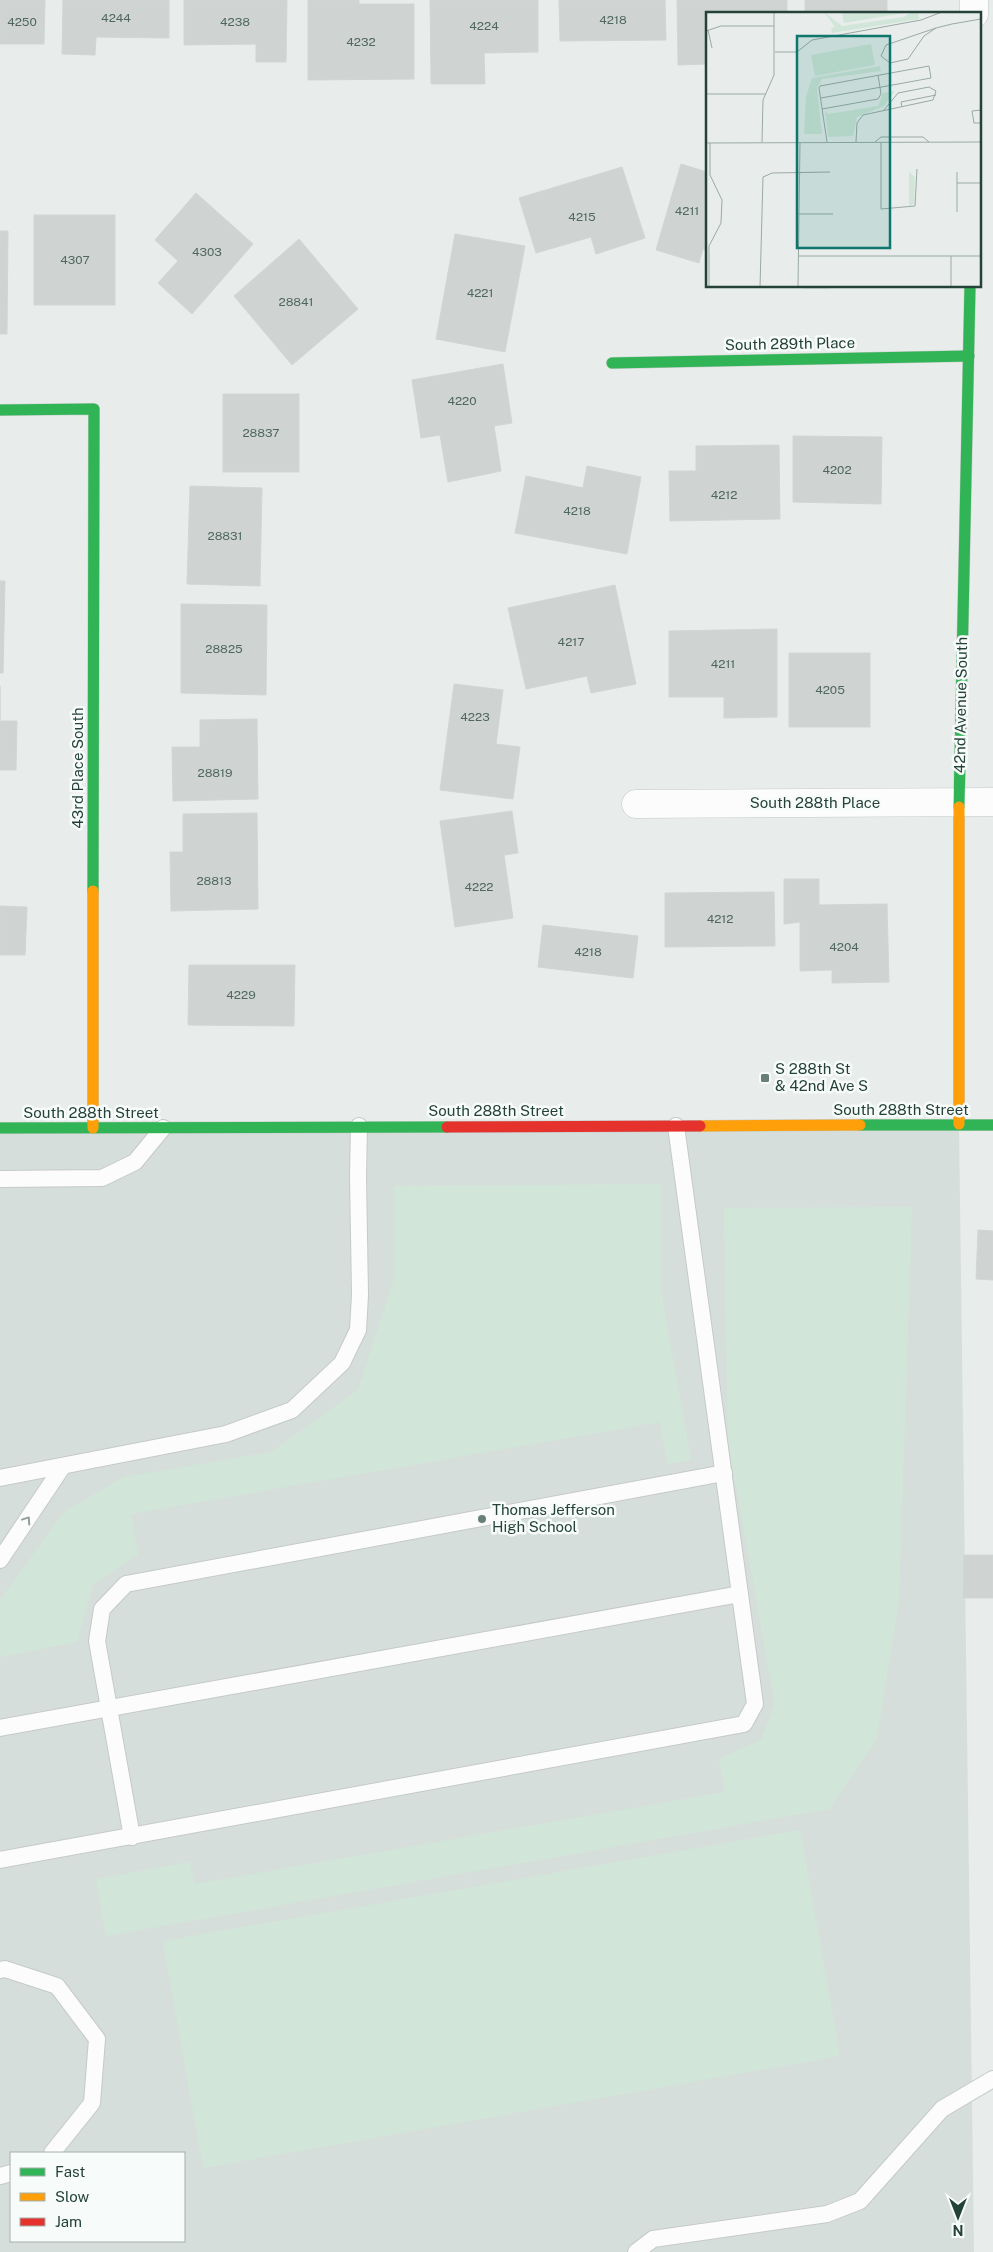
<svg xmlns="http://www.w3.org/2000/svg" width="993" height="2252" font-family="'Public Sans',sans-serif">
	<rect width="100%" height="100%" fill="#e8edeb"/>
	<path fill="#d6dedb" fill-rule="evenodd" d="M959 1124 974 2252H0V1128ZM11 2153H184V2241H11Z"/>
	<g fill="#d1e6d8">
		<polygon points="662,1184 662,1297 691,1460 667,1464 660,1422 131,1514 138,1554 93,1585 77,1642 0,1657 0,1600 64,1512 124,1477 271,1452 358,1390 394,1279 394,1186"/>
		<polygon points="912,1207 899,1599 877,1739 829,1809 106,1936 96,1879 190,1862 195,1884 725,1792 719,1759 761,1740 775,1705 728,1441 724,1208"/>
		<polygon points="800,1830 840,2056 203,2168 163,1941"/>
	</g>
	<g fill="#cfd4d2" stroke="#d1d6d4">
		<polygon points="0,0 45,0 44,44 0,44"/>
		<polygon points="63,0 169,0 169,38 96,37 95,55 62,54"/>
		<polygon points="184,0 287,0 286,62 256,62 256,44 184,45"/>
		<polygon points="308,0 359,0 359,4 414,4 414,79 308,80"/>
		<polygon points="430,0 538,0 538,52 484,53 485,84 431,84"/>
		<polygon points="559,0 665,0 666,40 560,41"/>
		<polygon points="677,0 787,0 787,14 707,14 707,64 678,65"/>
		<rect x="805" y="0" width="82" height="14"/>
		<polygon points="681,164 707,172 707,250 703,249 699,263 656,250"/>
		<polygon points="622,167 645,238 596,254 591,237 536,253 519,198"/>
		<polygon points="196,193 253,244 192,314 158,283 178,261 155,240"/>
		<rect x="34" y="215" width="81" height="90"/>
		<polygon points="0,231 8,231 7,334 0,334"/>
		<polygon points="455,234 525,246 505,352 436,339"/>
		<polygon points="299,239 358,309 292,365 234,296"/>
		<rect x="803" y="286" width="27" height="2"/>
		<polygon points="503,364 512,423 494,426 501,471 448,482 440,435 421,438 412,380"/>
		<rect x="223" y="394" width="76" height="78"/>
		<polygon points="793,436 882,437 881,504 793,502"/>
		<polygon points="779,445 780,519 670,521 669,471 696,471 696,446"/>
		<polygon points="587,466 641,477 627,554 515,533 526,476 583,488"/>
		<polygon points="190,486 262,488 260,586 187,584"/>
		<polygon points="0,581 5,581 3,673 0,673"/>
		<polygon points="615,585 636,684 591,693 587,676 526,689 508,608"/>
		<polygon points="181,604 267,605 266,695 181,693"/>
		<polygon points="777,629 777,717 724,718 724,697 669,697 669,631"/>
		<rect x="789" y="653" width="81" height="74"/>
		<polygon points="454,684 503,690 496,744 520,747 513,799 440,790"/>
		<polygon points="0,686 0,721 17,721 16,770 0,770"/>
		<polygon points="257,719 258,799 173,801 172,747 200,747 200,720"/>
		<polygon points="512,811 518,853 504,855 513,918 455,927 440,821"/>
		<polygon points="257,813 258,909 171,911 170,852 183,852 183,814"/>
		<polygon points="784,879 819,879 819,905 887,904 889,982 832,983 832,970 800,971 800,922 784,924"/>
		<polygon points="774,892 775,946 665,947 665,893"/>
		<polygon points="0,906 27,907 25,955 0,955"/>
		<polygon points="543,925 638,936 633,978 538,967"/>
		<polygon points="189,965 295,965 294,1026 188,1025"/>
		<polygon points="978,1230 993,1231 993,1280 976,1279"/>
		<polygon points="964,1555 993,1555 993,1598 963,1598"/>
	</g>
	<g fill="none" stroke-linecap="round" stroke-linejoin="round">
		<g stroke="#c5cac8" stroke-width="18">
			<g id="lane">
				<polyline points="0,1179 102,1178 135,1162 163,1128"/>
				<polyline points="0,1478 226,1434 292,1410 342,1363 358,1330 360,1295 358,1176 359,1126"/>
				<polyline points="0,1560 63,1466"/>
				<polyline points="0,1728 740,1594"/>
				<polyline points="132,1837 97,1641 102,1609 126,1584 724,1473"/>
				<polyline points="0,1860 744,1724 755,1704 676,1126"/>
				<polyline points="0,1970 5,1969 57,1986 97,2039 92,2103 52,2153"/>
				<polyline points="0,2176 11,2173"/>
				<polyline points="636,2252 653,2239 827,2214 860,2201 942,2109 993,2079"/>
			</g>
		</g>
		<g stroke="#c5cac8" stroke-width="29">
			<g id="street">
				<polyline points="974,14 974,0"/>
				<polyline points="636,804 993,802"/>
			</g>
		</g>
		<g stroke="#c3cbc8" stroke-width="12">
			<g id="fast">
				<polyline points="612,363 969,356"/>
				<polyline points="0,410 94,409 93,891"/>
				<polyline points="959,807 970,286"/>
				<polyline points="860,1125 993,1125"/>
				<polyline points="0,1128 447,1127"/>
			</g>
		</g>
		<g stroke="#c3cbc8" stroke-width="12">
			<g id="slow">
				<polyline points="959,807 959,1124"/>
				<polyline points="700,1126 860,1125"/>
				<polyline points="93,1128 93,891"/>
			</g>
		</g>
		<g stroke="#c3cbc8" stroke-width="12">
			<polyline id="jam" points="447,1127 700,1126"/>
		</g>
		<use href="#lane" stroke="#fcfcfc" stroke-width="16"/>
		<use href="#street" stroke="#fcfcfc" stroke-width="28"/>
		<use href="#fast" stroke="#30b455" stroke-width="11"/>
		<use href="#slow" stroke="#ff9f0a" stroke-width="11"/>
		<use href="#jam" stroke="#e5322d" stroke-width="11"/>
	</g>
	<defs><path id="oneway-chevron" d="M-2-3.5L2.5 0L-2 3.5" fill="none" stroke-width="1.6" stroke-linecap="round" stroke-linejoin="round" transform="scale(1.25)"/></defs>
	<use stroke="#909f9b" href="#oneway-chevron" transform="translate(27 1520) rotate(-56)"/>
	<g fill="#697e78" stroke="#f7fbf9" stroke-width="2">
		<rect x="760" y="1073" width="10" height="10" rx="2.5"/>
		<circle cx="482" cy="1519" r="5"/>
	</g>
	<g text-anchor="middle" stroke-width="5" stroke-linejoin="round" paint-order="stroke">
		<g font-size="12" fill="#506761">
			<text x="116" y="22">4244</text>
			<text x="613" y="24">4218</text>
			<text x="22" y="26">4250</text>
			<text x="235" y="26">4238</text>
			<text x="484" y="30">4224</text>
			<text x="361" y="46">4232</text>
			<text x="687" y="215">4211</text>
			<text x="582" y="221">4215</text>
			<text x="207" y="256">4303</text>
			<text x="75" y="264">4307</text>
			<text x="480" y="297">4221</text>
			<text x="296" y="306">28841</text>
			<text x="462" y="405">4220</text>
			<text x="261" y="437">28837</text>
			<text x="837" y="474">4202</text>
			<text x="724" y="499">4212</text>
			<text x="577" y="515">4218</text>
			<text x="225" y="540">28831</text>
			<text x="571" y="646">4217</text>
			<text x="224" y="653">28825</text>
			<text x="723" y="668">4211</text>
			<text x="830" y="694">4205</text>
			<text x="475" y="721">4223</text>
			<text x="215" y="777">28819</text>
			<text x="214" y="885">28813</text>
			<text x="479" y="891">4222</text>
			<text x="720" y="923">4212</text>
			<text x="844" y="951">4204</text>
			<text x="588" y="956">4218</text>
			<text x="241" y="999">4229</text>
		</g>
		<g font-size="15" fill="#24423a" stroke="#f7fbf9">
			<text transform="translate(790 344) rotate(-1)" y="5">South 289th Place</text>
			<text transform="translate(961 705) rotate(-89)" y="5">42nd Avenue South</text>
			<text transform="translate(78 768) rotate(-90)" y="5">43rd Place South</text>
			<text x="815" y="808">South 288th Place</text>
			<text x="901" y="1115">South 288th Street</text>
			<text x="496" y="1116">South 288th Street</text>
			<text x="91" y="1118">South 288th Street</text>
		</g>
		<g font-size="15" fill="#24423a" stroke="#f7fbf9" text-anchor="start">
			<text x="775" y="1074">S 288th St<tspan x="775" dy="17">&amp; 42nd Ave S</tspan></text>
			<text x="492" y="1515">Thomas Jefferson<tspan x="492" dy="17">High School</tspan></text>
		</g>
	</g>
	<g transform="translate(706 12)">
		<rect width="275" height="275" fill="#e8edeb"/>
		<path d="M118 0 136 14 198 5 205 0H212L213 7 126 21 125 16 129 15ZM136 0H198V1L138 11ZM165 32 169 53 109 64 105 43ZM174 54 175 59 116 67 111 76 116 122H98L100 85 106 66ZM189 79 178 94 151 105 147 124 122 125 119 99 122 102 172 94 177 81ZM203 160 209 165 208 192 203 194Z" fill="#d1e6d8"/>
		<path fill="none" stroke="#9aa9a4" stroke-width="1" d="M230 16 218 24 202 47 184 51 175 44 180 33 230 16 246 12 275 7M2 18 6 36M0 19 15 14H68M69 40H91L106 28 215 8 236 0M0 82H59M115 86 225 66 223 54 114 74 113 76 121 130M196 95 195 90 230 83M116 97 172 87 175 82 172 63M275 98 266 99 268 111H275M56 130 57 88 68 63V0M150 130 151 111 157 103 227 88 230 79 223 75 192 81 178 98M169 130 175 125H217L223 130M175 130V197L209 194 211 157M0 131 275 130M251 160V200M251 171H275M93 202H127M92 244H275M245 244V275M3 275V234L15 211 16 188 4 163V131M54 275 57 165 66 161 124 160M92 275 94 130"/>
		<path fill="#0f766e" fill-opacity="0.15" stroke="#0f766e" stroke-width="2.5" d="M91 24H184V236H91Z"/>
		<rect width="275" height="275" fill="none" stroke="#24423a" stroke-width="2.5"/>
	</g>
	<rect x="10" y="2152" width="175" height="90" fill="#f7fbf9" stroke="#a3b1ad"/>
	<rect x="20" y="2168" width="25" height="8" fill="#30b455" stroke="#a3b1ad"/>
	<text x="55" y="2177" font-size="15" fill="#24423a">Fast</text>
	<rect x="20" y="2193" width="25" height="8" fill="#ff9f0a" stroke="#a3b1ad"/>
	<text x="55" y="2202" font-size="15" fill="#24423a">Slow</text>
	<rect x="20" y="2218" width="25" height="8" fill="#e5322d" stroke="#a3b1ad"/>
	<text x="55" y="2227" font-size="15" fill="#24423a">Jam</text>
	<g transform="translate(958 2217) rotate(180)" stroke="#f7fbf9" stroke-width="4" paint-order="stroke">
	<path d="M0-4L9 19L0 12L-9 19Z" fill="#24423a"/>
	<text y="-8" font-size="14" font-weight="bold" text-anchor="middle" fill="#24423a">N</text>
	</g>
</svg>
